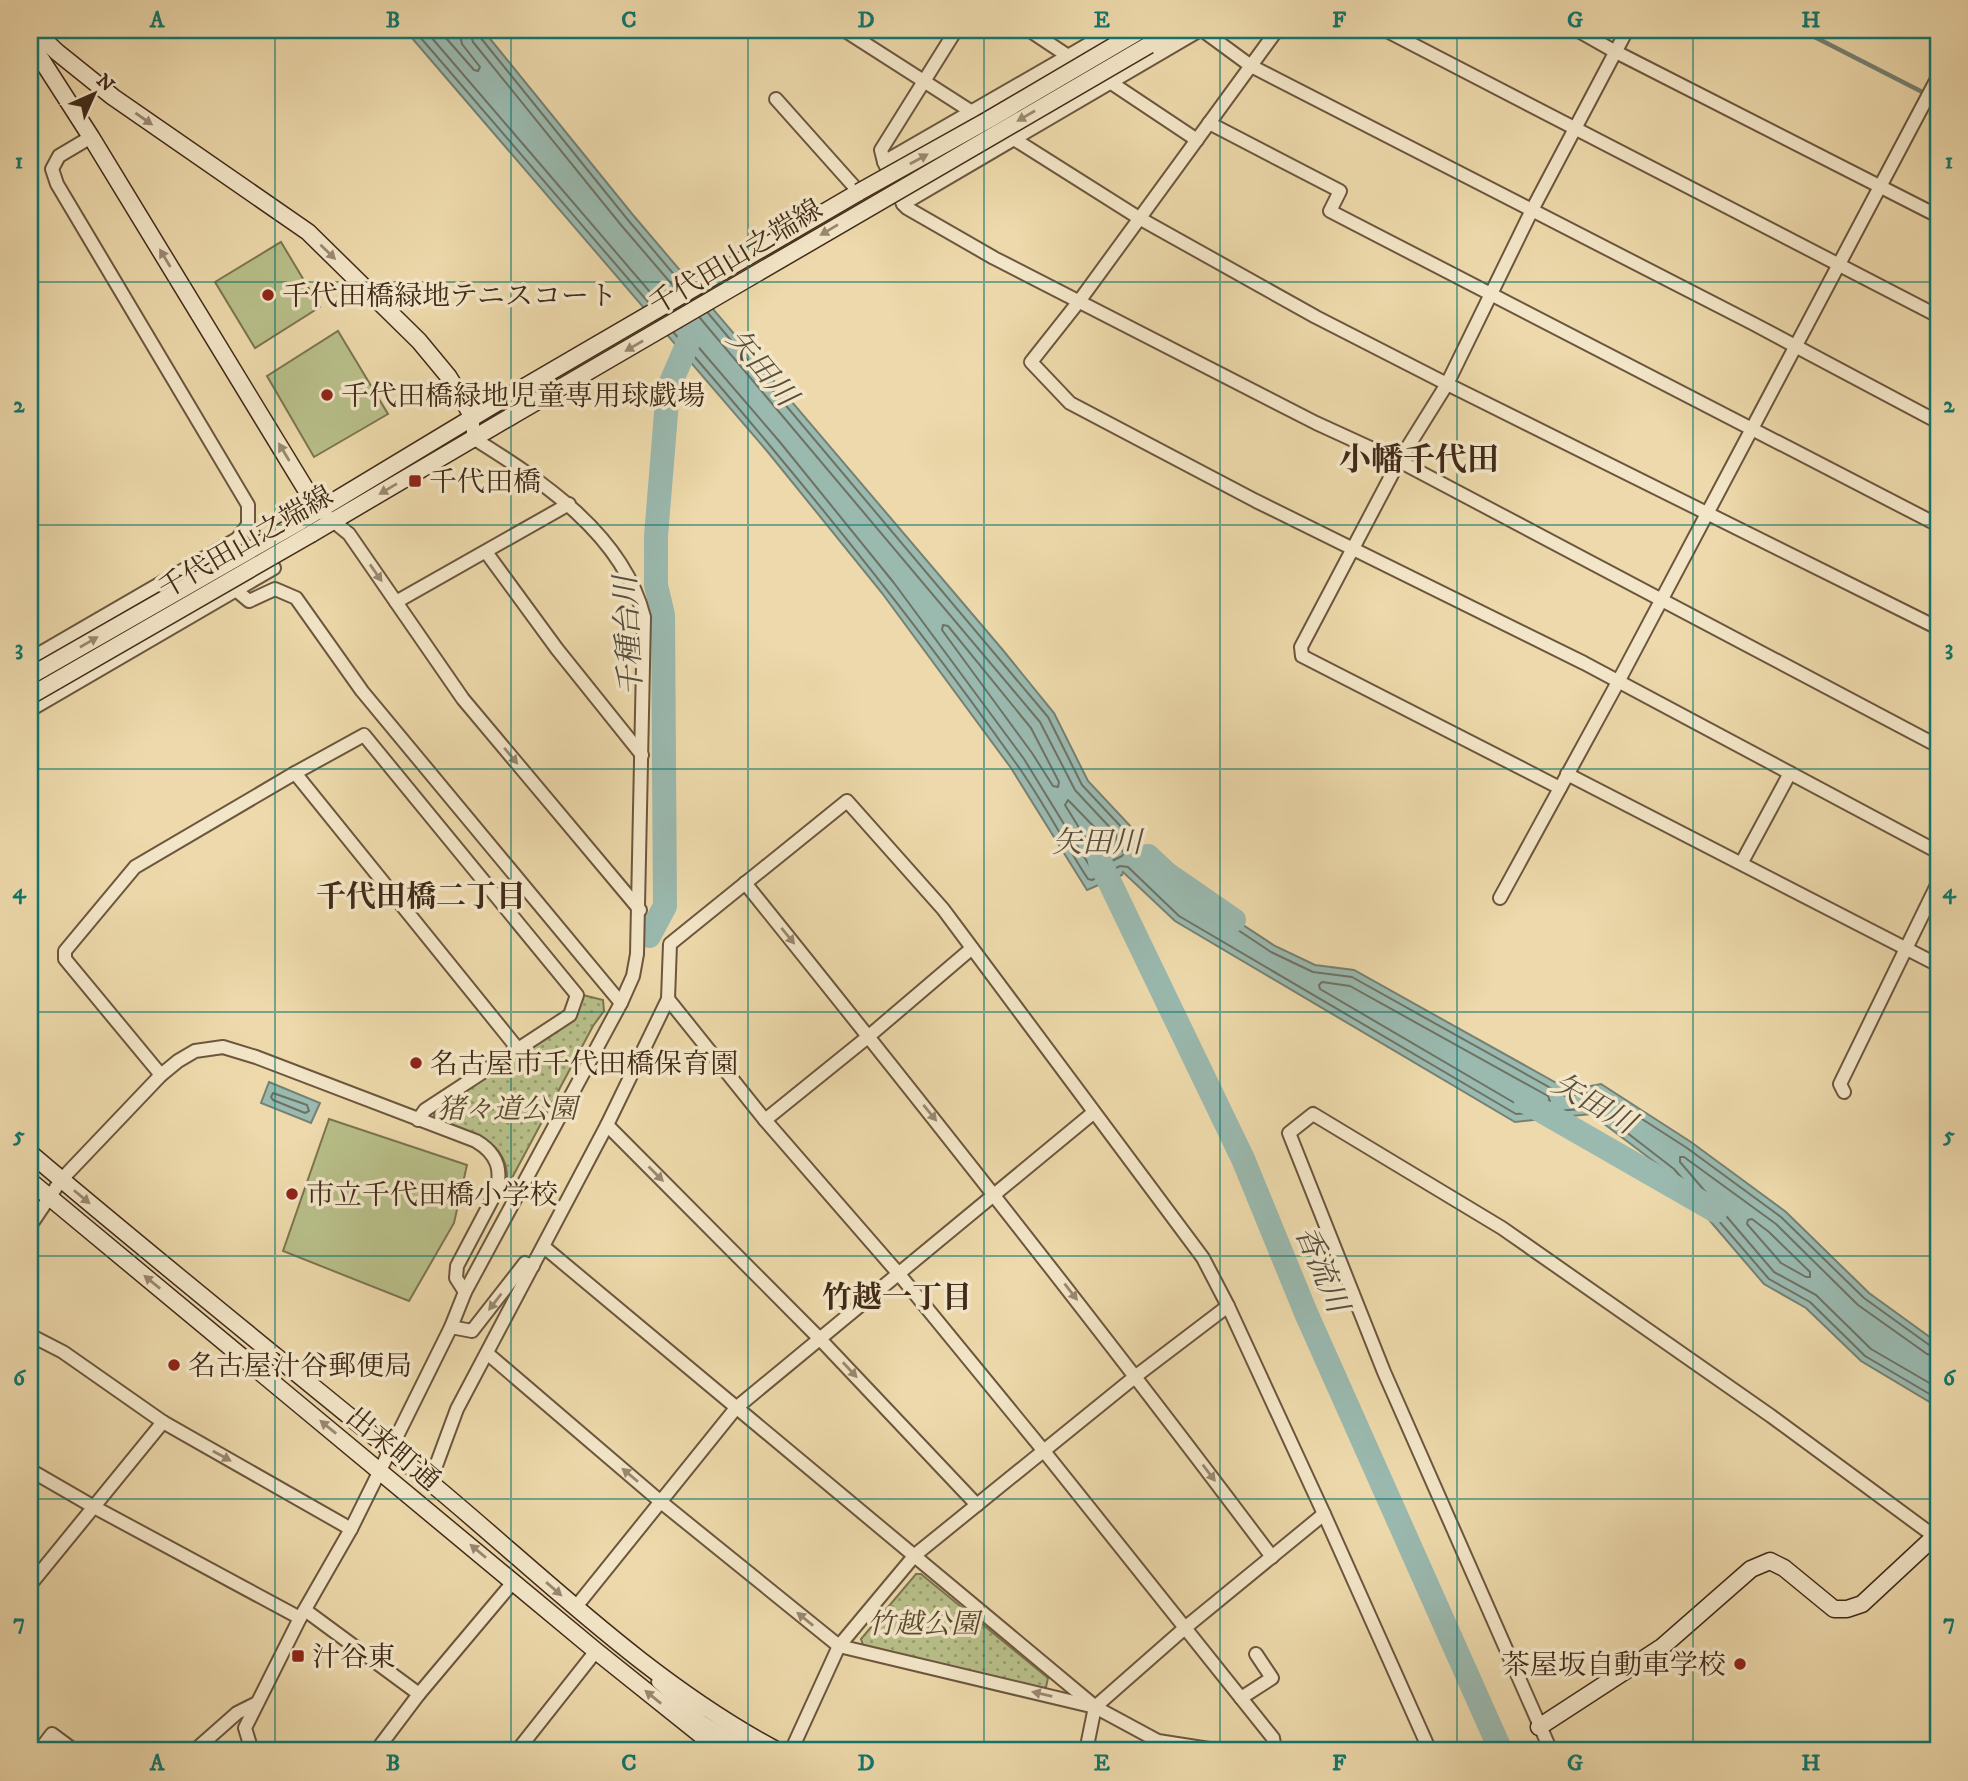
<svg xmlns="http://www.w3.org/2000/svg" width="1968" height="1781" font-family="'IM FELL DW Pica','Noto Serif JP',serif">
	<defs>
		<pattern id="park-dots" width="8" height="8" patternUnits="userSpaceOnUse" patternTransform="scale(1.75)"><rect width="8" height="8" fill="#b8bf89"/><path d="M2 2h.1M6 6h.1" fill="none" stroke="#979b6f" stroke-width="1.8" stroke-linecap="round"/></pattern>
	</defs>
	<rect width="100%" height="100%" fill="#edd9ab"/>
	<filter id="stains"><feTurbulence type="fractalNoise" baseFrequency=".00286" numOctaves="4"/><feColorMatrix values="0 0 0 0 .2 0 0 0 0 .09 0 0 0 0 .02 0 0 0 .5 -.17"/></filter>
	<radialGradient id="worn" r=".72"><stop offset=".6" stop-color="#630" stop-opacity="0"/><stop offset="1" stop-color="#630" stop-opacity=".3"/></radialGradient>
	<g fill="url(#park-dots)" stroke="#7c7451" stroke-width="2">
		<path d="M583 995 603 1000 604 1011 593 1026 506 1189C515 1141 469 1131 434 1119V1112L575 1018Z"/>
		<polygon points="916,1574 921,1574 1048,1678 1046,1687 1041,1689 864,1648 861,1639"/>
	</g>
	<g fill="#b8bf89" stroke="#7c7451" stroke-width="2">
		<polygon points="281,242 320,307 255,348 215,282"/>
		<polygon points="338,331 388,414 314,457 267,376"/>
		<polygon points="329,1119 467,1165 454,1223 409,1301 283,1251"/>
	</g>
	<g fill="#9ab9af" stroke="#768073" stroke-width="2">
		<polygon points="405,30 483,30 633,215 1002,649 1054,713 1088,781 1134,830 1132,838 1176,881 1275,946 1315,965 1354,970 1569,1090 1601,1084 1691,1142 1786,1212 1869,1293 1938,1343 1938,1407 1861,1361 1806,1308 1764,1284 1669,1173 1591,1114 1515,1122 1175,921 1123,872 1122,875 1087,890 1011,768 882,593 767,451"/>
		<polygon points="269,1082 320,1103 311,1123 261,1103"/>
	</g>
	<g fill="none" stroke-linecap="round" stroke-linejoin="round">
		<g stroke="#6e7264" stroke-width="2">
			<polyline points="414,30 649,303"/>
			<polyline points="425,30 656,299"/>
			<polyline points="439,30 474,70 478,71 480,67 462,44 459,30"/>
			<polyline points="469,30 473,42 621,225 675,288"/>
			<polyline points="478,30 480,37 628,220 682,284"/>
			<polyline points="708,313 1048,717 1082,785 1125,831 1127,843 1172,886 1271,952 1313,972 1352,977 1565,1096 1600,1092 1687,1148 1781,1217 1864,1298 1932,1347 1938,1348"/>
			<polyline points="682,328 779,441 894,583 1024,759 1091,868 1096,869 1122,856 1124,853 1117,844 1116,834 1075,790 1040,722 700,318"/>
			<path d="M674 333C794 471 909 612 1015 762 1042 799 1063 841 1088 879L1092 880 1120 866 1128 867 1179 916 1516 1114 1595 1108 1674 1169 1769 1279 1810 1302 1865 1356 1938 1399"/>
			<polygon points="943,625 948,626 1031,728 1059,782 1058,787 1053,786 1032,753 942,630"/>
			<polygon points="1068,800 1105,838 1108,849 1099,856 1096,855 1065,805"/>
			<polygon points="1322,982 1350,986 1548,1096 1550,1101 1518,1105 1320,989 1319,985"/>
			<polygon points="273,1093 307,1105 309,1111 305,1113 273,1100 271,1097"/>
			<polygon points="1752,1219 1769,1232 1810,1272 1810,1277 1806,1277 1781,1263 1747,1224 1748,1220"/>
			<polyline points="1938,1357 1927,1354 1858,1305 1776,1224 1684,1157 1680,1157 1680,1162 1774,1272 1816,1295 1871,1349 1938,1388"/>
		</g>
		<polyline stroke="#768073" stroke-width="4.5" points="1801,30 1938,100"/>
		<g stroke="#9ab9af" stroke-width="24">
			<polyline points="1099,851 1100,862 1243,1159 1306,1313 1501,1751"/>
			<polyline points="1148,856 1166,873 1234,920"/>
			<polyline points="649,936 665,906 663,615 656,585 656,536 668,389 691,336"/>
			<polyline points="1526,1102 1716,1211"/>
		</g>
		<g stroke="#6c563e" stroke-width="16">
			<g id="street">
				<polyline points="844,30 972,112"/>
				<polyline points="956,30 881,150 884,162 903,204 907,208 994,258 1316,423 1399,461 1938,746"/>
				<polyline points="1029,30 1068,56"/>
				<polyline points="1202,30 1251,66 1752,323 1938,422"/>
				<polyline points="1277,30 1080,300 1031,362 1070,403 1256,501 1584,663 1938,852"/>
				<polyline points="1385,30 1938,316"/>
				<polyline points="1577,30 1614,51 1938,216"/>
				<polyline points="1110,82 1197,140"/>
				<polyline points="776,99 859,192"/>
				<polyline points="1209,123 1340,191 1330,211 1938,525"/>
				<polyline points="1014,139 1139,218 1316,317 1447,384 1938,628"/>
				<polyline points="884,162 1113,30"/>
				<polyline points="903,204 1200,30"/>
				<polyline points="328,517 349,534 463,699 640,910"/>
				<polyline points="486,552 557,649 642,755"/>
				<polyline points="237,591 249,601 275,589 296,598 362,691 621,1003"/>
				<polyline points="396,602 569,504"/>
				<polyline points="30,659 237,539 248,525 248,505 57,184 52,169 59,156 91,137"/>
				<polyline points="30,710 274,568 248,525"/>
				<polyline points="1567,774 1938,965"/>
				<polyline points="1560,788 1302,656 1301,647 1399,461 1447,384 1532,210 1627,30"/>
				<polyline points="1742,862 1790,773"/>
				<path d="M745 883C924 1105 1101 1329 1272 1557"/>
				<polyline points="1500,898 1618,682 1938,77"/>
				<polyline points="668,999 765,1120 898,1273 1043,1450 1273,1738 1275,1751"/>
				<polyline points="161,1075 65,959 65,951 135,867 295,773"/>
				<polyline points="1844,1092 1840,1084 1938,883"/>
				<polyline points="418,1120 425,1110 570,1015 577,995 364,735 295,773 518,1049"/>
				<polyline points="765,1120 869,1036 971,949"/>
				<polyline points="607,1125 819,1338 977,1505"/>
				<path d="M30 1226 61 1180 161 1075 178 1061 195 1051 223 1047 256 1057 476 1141C498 1154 503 1171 495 1194L457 1266 456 1278 465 1292"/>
				<polyline points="544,1247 1092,1704"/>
				<polyline points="451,1327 472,1331 525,1263 533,1266"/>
				<polyline points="30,1335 63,1352 163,1422 351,1529"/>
				<polyline points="488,1354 661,1502 839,1646 1095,1707 1158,1741 1222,1751"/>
				<polyline points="30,1470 94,1507 300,1618"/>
				<polyline points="430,1482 457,1409 607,1125 668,999 670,944 847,801 943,909 1203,1258 1228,1306 1324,1514 1430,1751"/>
				<polyline points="30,1585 163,1422"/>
				<polyline points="575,1608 736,1408 1093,1113"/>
				<polyline points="305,1610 419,1694"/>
				<polyline points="658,1682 701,1721 750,1751"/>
				<polyline points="1241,1698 1272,1678 1256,1654"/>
				<polyline points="39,1751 52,1734 75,1751"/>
				<polyline points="194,1751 237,1713 257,1703"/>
				<path d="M252 1751 245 1728 300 1618 351 1529 451 1327 465 1292 621 1003 633 976 637 954 644 617C623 534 542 481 473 438V417"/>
				<polyline points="376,1751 419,1694 514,1581"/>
				<polyline points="517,1751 596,1651"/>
				<polyline points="791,1751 839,1646 915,1555 1136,1376 1228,1306"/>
				<polyline points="1086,1751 1095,1707 1186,1627 1324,1514"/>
				<polyline points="1551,1751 1384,1372 1289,1133 1313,1114 1502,1228 1771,1416 1938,1539"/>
			</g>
		</g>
		<g stroke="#412a19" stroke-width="19">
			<g id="secondary">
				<polyline points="34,30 57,52 113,97 308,232 419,341 448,376 473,417"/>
				<polyline points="30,42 91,137 319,511"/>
				<polyline points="1149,45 1176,30"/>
				<polyline points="301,521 490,407 859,192"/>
				<polyline points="311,534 510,417"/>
				<path d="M30 1153C162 1265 297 1373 431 1483 543 1576 648 1682 778 1751"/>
				<polyline points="30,1181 596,1651 701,1735 728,1751"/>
				<polyline points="1539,1727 1662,1647 1751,1569 1770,1561 1784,1568 1834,1609 1847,1609 1862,1604 1934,1537"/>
			</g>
		</g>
		<use href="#street" stroke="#f3e6c8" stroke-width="12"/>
		<use href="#secondary" stroke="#f3e6c8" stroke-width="16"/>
		<g stroke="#412a19" stroke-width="19" stroke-linecap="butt">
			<g id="secondary-bridge">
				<polyline points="859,192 988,120 1141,30"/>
				<polyline points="510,417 1149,45"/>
				<polyline points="30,676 301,521"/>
				<polyline points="30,696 311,534"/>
			</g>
		</g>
		<use href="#secondary-bridge" stroke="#f3e6c8" stroke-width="16"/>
	</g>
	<defs><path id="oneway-solid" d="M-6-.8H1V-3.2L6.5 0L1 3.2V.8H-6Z" transform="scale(1.75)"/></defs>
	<g fill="#9a8870">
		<use href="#oneway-solid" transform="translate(1026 116) rotate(150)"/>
		<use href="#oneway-solid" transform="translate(144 119) rotate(35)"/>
		<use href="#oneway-solid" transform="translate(919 159) rotate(-29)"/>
		<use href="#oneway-solid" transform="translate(829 230) rotate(149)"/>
		<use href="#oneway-solid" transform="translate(328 252) rotate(44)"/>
		<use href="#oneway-solid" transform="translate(165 258) rotate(-121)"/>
		<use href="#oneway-solid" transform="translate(634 346) rotate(150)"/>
		<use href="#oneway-solid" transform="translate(284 452) rotate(-121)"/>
		<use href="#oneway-solid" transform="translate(388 489) rotate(149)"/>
		<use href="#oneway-solid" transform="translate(376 573) rotate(55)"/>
		<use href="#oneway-solid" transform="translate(89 642) rotate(-30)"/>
		<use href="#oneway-solid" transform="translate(511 756) rotate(50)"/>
		<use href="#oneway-solid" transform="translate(788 936) rotate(51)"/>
		<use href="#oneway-solid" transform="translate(930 1113) rotate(51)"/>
		<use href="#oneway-solid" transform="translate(656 1174) rotate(45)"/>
		<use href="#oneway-solid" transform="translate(82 1197) rotate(40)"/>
		<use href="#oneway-solid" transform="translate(152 1282) rotate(-141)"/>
		<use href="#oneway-solid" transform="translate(1071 1292) rotate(52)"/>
		<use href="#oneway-solid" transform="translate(495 1302) rotate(128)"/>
		<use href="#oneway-solid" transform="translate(850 1370) rotate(47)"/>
		<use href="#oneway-solid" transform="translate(328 1427) rotate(-141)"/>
		<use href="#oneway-solid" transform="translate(222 1456) rotate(29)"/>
		<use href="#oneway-solid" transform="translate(1209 1473) rotate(53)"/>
		<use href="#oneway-solid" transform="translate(630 1475) rotate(-140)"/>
		<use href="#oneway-solid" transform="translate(478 1551) rotate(-140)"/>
		<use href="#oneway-solid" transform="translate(554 1589) rotate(41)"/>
		<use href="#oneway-solid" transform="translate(805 1619) rotate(-141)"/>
		<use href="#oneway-solid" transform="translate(1042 1694) rotate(-167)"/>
		<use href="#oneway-solid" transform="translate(653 1697) rotate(-141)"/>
	</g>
	<path fill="none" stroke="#0f766e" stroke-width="2" stroke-opacity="0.55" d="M275 30V1751M511 30V1751M748 30V1751M984 30V1751M1220 30V1751M1457 30V1751M1693 30V1751M30 282H1938M30 525H1938M30 769H1938M30 1012H1938M30 1256H1938M30 1499H1938"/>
	<g fill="#8f2418" stroke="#f3e6c8" stroke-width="2.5">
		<circle cx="268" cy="295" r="7"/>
		<circle cx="327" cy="395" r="7"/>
		<rect x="408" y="474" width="14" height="14" rx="3.5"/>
		<circle cx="416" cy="1063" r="7"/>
		<circle cx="292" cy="1194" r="7"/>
		<circle cx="174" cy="1365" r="7"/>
		<rect x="291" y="1649" width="14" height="14" rx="3.5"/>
		<circle cx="1740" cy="1664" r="7"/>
	</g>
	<g text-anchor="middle" stroke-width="7" stroke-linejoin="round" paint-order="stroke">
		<g font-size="28" fill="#412a19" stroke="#f3e6c8">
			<text transform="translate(735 256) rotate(-31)" y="10">千代田山之端線</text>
			<text transform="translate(245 541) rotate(-30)" y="10">千代田山之端線</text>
			<text transform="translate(394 1448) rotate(40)" y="10">出来町通</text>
		</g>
		<g font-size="28" fill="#412a19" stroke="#f3e6c8" text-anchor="start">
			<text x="282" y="305">千代田橋緑地テニスコート</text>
			<text x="341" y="405">千代田橋緑地児童専用球戯場</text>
			<text x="429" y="491">千代田橋</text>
			<text x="430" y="1073">名古屋市千代田橋保育園</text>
			<text x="306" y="1204">市立千代田橋小学校</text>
			<text x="188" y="1375">名古屋汁谷郵便局</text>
			<text x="312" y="1666">汁谷東</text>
			<text x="1726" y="1674" text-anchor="end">茶屋坂自動車学校</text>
		</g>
		<g font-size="28" font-style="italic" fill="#59482f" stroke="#f3e6c8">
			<text x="507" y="1118">猪々道公園</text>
			<text x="923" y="1633">竹越公園</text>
		</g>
		<g font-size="30" font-style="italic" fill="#574e3e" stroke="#f3e6c8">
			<text transform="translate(762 367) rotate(50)" y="10">矢田川</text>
			<text transform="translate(628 636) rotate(-93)" y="10">千種台川</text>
			<text x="1097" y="852">矢田川</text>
			<text transform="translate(1594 1103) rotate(30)" y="10">矢田川</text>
			<text transform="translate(1322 1269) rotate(67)" y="10">香流川</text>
		</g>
		<g font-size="30" font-weight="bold" fill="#412a19" stroke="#f3e6c8">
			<text x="421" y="906">千代田橋二丁目</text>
			<text x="897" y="1307">竹越一丁目</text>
		</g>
		<g font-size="32" font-weight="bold" fill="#412a19" stroke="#f3e6c8">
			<text x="1419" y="470">小幡千代田</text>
		</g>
	</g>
	<rect width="1968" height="1781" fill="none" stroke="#edd9ab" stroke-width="77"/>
	<g transform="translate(94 94) rotate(45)" stroke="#f3e6c8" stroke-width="5" paint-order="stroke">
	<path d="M0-5L12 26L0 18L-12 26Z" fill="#412a19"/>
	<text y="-10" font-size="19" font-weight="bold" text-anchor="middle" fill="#412a19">N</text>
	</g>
	<rect x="38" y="38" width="1892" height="1704" fill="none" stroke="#0f766e" stroke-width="2.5"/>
	<g font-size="23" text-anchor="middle" font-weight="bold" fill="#0f766e">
		<text x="157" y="27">A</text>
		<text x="393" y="27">B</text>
		<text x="629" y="27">C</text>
		<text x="866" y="27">D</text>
		<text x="1102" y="27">E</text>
		<text x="1339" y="27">F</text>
		<text x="1575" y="27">G</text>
		<text x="1811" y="27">H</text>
		<text x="19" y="168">1</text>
		<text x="1949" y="168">1</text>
		<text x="19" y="412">2</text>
		<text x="1949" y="412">2</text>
		<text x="19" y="655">3</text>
		<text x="1949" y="655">3</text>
		<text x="19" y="898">4</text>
		<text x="1949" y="898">4</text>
		<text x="19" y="1142">5</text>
		<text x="1949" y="1142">5</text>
		<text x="19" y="1385">6</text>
		<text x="1949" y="1385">6</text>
		<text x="19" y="1629">7</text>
		<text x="1949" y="1629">7</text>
		<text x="157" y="1770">A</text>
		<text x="393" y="1770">B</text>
		<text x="629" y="1770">C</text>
		<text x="866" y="1770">D</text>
		<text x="1102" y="1770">E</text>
		<text x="1339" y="1770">F</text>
		<text x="1575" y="1770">G</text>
		<text x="1811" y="1770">H</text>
	</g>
	<rect width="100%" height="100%" filter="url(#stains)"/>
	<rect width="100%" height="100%" fill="url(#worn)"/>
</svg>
